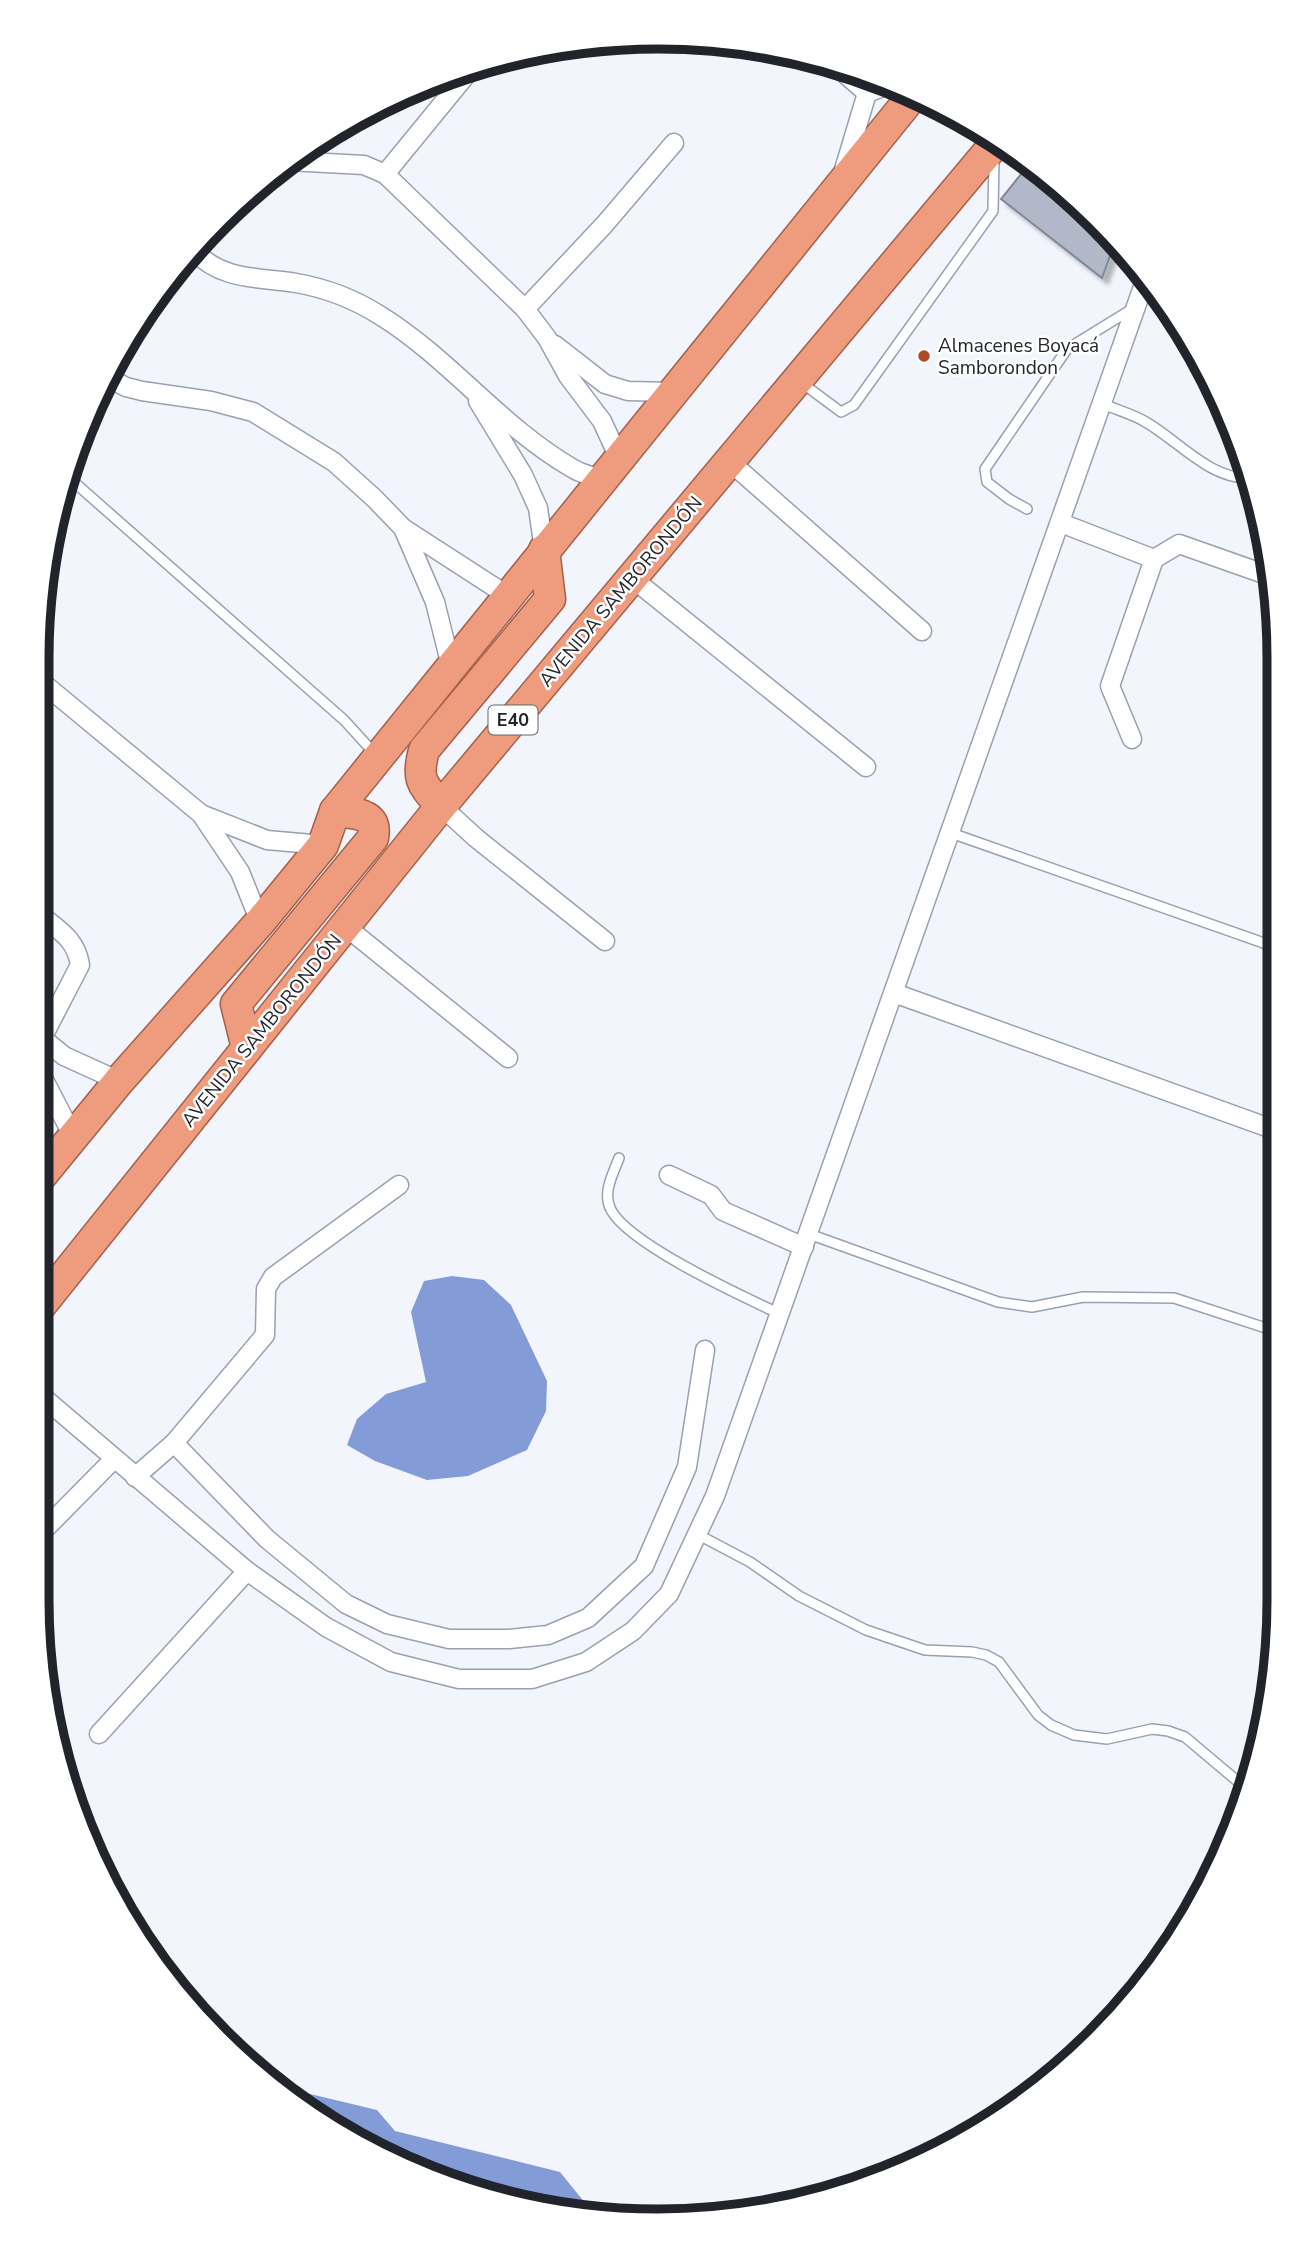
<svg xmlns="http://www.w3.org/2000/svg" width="1316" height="2258" font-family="'Nunito Sans',sans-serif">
	<defs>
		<filter id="shadow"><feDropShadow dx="6" dy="6" stdDeviation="2" flood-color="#0004"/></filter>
	</defs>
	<rect width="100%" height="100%" fill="#f2f5fc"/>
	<g fill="#839cd7">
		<polygon points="452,1276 484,1280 511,1305 547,1381 546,1411 527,1450 468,1476 427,1480 375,1461 347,1445 357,1419 386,1394 426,1382 411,1312 424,1281"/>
		<polygon points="281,2087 377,2110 395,2131 560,2172 590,2209 520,2202 511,2194 474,2177 450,2179 313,2116"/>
	</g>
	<polygon fill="#b1b8c8" stroke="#818797" stroke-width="2" filter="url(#shadow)" points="1030,163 1098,219 1115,242 1102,278 1001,199"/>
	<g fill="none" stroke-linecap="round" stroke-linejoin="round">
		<g stroke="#99a0b0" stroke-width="12">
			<g id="service">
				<polyline points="802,383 841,412 854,405 993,211 994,159"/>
				<path d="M1103 404C1117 410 1132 414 1144 421 1178 440 1210 480 1250 478"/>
				<polyline points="66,475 344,720 375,754"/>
				<polyline points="1027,509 1009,499 987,482 985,469 1067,349 1132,309"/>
				<polyline points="951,833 1278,948"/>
				<path d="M619 1158C613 1174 602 1193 611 1210 630 1245 742 1296 780 1314"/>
				<polyline points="809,1234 998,1302 1032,1307 1083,1297 1174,1298 1278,1332"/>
				<polyline points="697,1534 750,1562 799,1596 866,1630 925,1650 972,1652 986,1655 999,1662 1038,1715 1051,1725 1074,1735 1107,1739 1152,1729 1168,1731 1185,1737 1242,1785"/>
			</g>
		</g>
		<g stroke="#99a0b0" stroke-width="21">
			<g id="minor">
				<polyline points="836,66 867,93"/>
				<polyline points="471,69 385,174 525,309"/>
				<polyline points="867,93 893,83"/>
				<polyline points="289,161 364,165 385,174"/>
				<polyline points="843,173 867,93"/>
				<path d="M193 250C222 281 258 277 296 283 325 288 356 300 381 316 450 359 501 427 572 468 581 474 592 476 602 479"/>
				<polyline points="555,345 605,384 628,391 672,392"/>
				<polyline points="109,378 126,387 142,391 211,401 253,412 334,462 374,498 403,528 508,596"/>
				<polyline points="478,401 523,475 538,508 544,550"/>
				<polyline points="619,458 602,421 568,376 547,338 525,309 604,225 674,143"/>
				<polyline points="729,461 922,631"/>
				<polyline points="1061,523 1154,559 1110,686 1132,739"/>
				<polyline points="403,528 435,602 451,666"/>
				<polyline points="1154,559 1179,544 1270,576"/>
				<polyline points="632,578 866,767"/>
				<polyline points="38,679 201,814 240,872 260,922"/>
				<polyline points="441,806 476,838 605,941"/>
				<polyline points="201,814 267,840 323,845"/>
				<polyline points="345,926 508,1058"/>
				<polyline points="894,993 1278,1131"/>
				<polyline points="42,1038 64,1056 119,1081"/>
				<path d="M38 1046 80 965C76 938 57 929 38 913"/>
				<polyline points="37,1074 44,1080 74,1138"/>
				<polyline points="669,1175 711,1195 723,1211 804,1247"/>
				<polyline points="37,1392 247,1571 326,1627 391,1662 459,1679 532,1679 586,1662 633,1631 669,1594 715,1496 1145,281"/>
				<polyline points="174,1443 267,1539 346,1604 387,1624 449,1639 509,1639 548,1635 588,1618 644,1566 687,1467 705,1350"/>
				<polyline points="135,1477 174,1443 265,1335 266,1289 273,1277 399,1185"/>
				<polyline points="40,1534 114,1459"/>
				<polyline points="99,1734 247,1571"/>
			</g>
		</g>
		<g stroke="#a3614c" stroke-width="33">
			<g id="trunk">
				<path d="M441 806C422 784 416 780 424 750L550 599 544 550"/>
				<path d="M247 1048 236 1004 373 838C378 812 355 814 335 811"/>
				<polyline points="37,1181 119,1081 260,922 323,845 335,811 914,94"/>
				<polyline points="37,1310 441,806 999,139"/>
			</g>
		</g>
		<use href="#service" stroke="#fff" stroke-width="9"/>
		<use href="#minor" stroke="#fff" stroke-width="18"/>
		<use href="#trunk" stroke="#ee9b7e" stroke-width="30"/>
	</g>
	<circle fill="#b04a22" stroke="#fff" stroke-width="2.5" cx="924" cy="356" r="7"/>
	<g text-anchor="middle" stroke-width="5" stroke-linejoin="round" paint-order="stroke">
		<rect fill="#fff" stroke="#64666a" stroke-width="2" x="488.5" y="705.5" width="49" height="29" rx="5"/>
		<g font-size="18" font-weight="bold" fill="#21242a">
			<text x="513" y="726">E40</text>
		</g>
		<g font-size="19" fill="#21242a" stroke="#fff" text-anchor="start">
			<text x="938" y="352">Almacenes Boyacá<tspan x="938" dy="22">Samborondon</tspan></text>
		</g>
		<g font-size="19" fill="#21242a" stroke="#fff">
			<text transform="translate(620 591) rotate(-50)" y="7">AVENIDA SAMBORONDÓN</text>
			<text transform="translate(261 1030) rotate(-51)" y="7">AVENIDA SAMBORONDÓN</text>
		</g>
	</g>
	<path d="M0 0H1316V2258H0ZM658 49H658A609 609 0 0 1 1267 658V1600A609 609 0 0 1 658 2209H658A609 609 0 0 1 49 1600V658A609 609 0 0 1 658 49Z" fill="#fff" fill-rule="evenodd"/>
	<path fill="none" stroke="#21242a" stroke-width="9" d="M658 49H658A609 609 0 0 1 1267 658V1600A609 609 0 0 1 658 2209H658A609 609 0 0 1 49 1600V658A609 609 0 0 1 658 49Z"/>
</svg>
